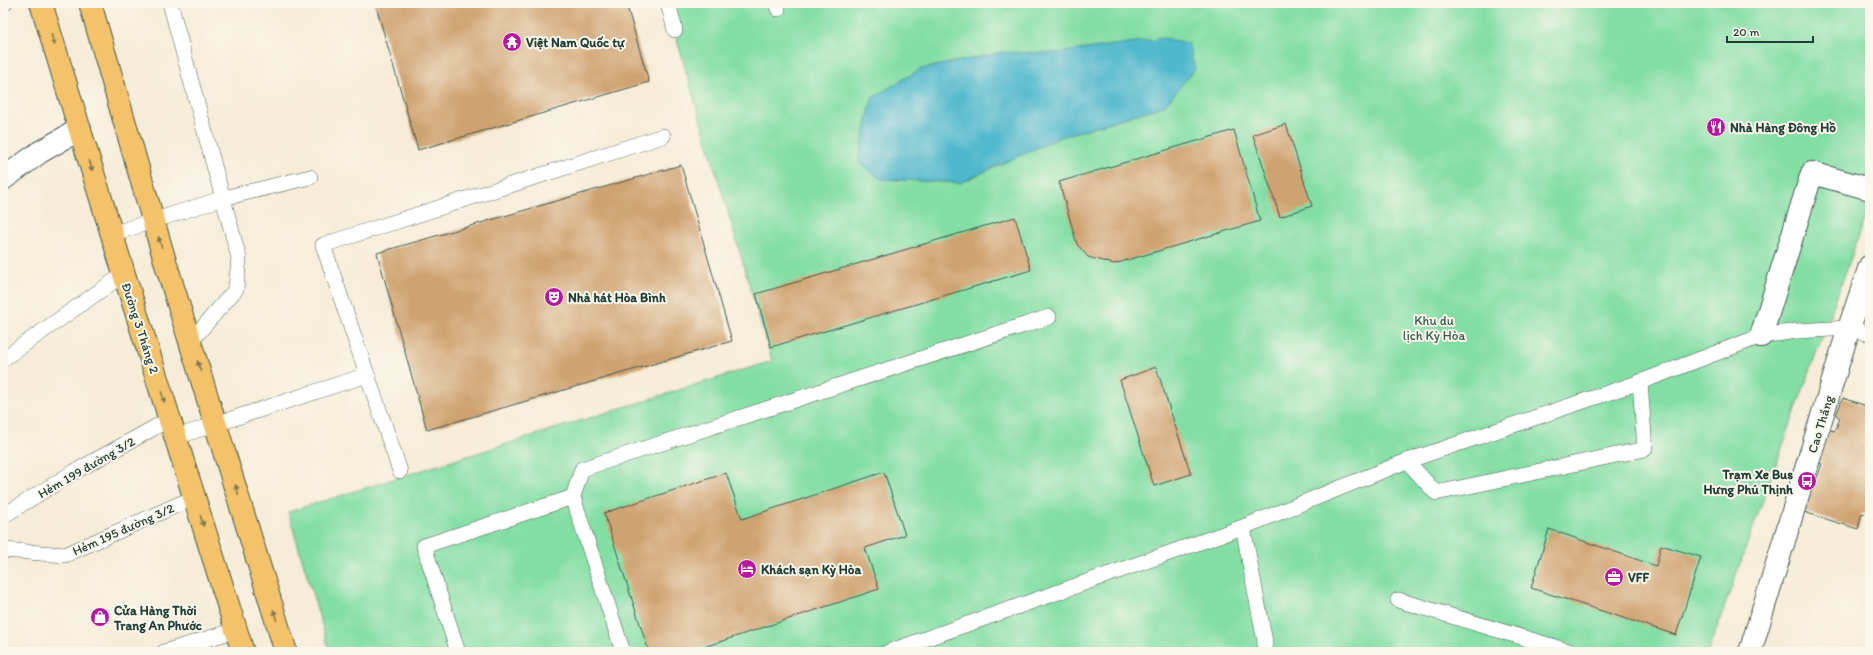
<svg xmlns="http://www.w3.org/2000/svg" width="1873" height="655" font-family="Itim,sans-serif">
	<rect width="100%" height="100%" fill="#fbf7ec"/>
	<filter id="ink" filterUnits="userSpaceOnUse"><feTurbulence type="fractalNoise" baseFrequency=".025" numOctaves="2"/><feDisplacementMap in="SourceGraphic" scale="8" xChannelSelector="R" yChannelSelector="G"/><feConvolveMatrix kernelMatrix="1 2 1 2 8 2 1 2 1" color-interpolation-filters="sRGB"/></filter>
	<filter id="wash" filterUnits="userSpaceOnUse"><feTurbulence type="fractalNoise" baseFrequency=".012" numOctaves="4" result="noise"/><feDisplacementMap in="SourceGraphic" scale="16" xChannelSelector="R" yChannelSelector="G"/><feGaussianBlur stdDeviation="0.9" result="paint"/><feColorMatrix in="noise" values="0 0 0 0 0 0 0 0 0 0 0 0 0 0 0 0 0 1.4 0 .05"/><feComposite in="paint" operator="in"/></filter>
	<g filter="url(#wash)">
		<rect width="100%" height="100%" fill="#f6ecd7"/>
		<polygon fill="#83dea4" stroke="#518e6c" points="666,3 1870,3 1870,205 1708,652 330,652 288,512 772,361"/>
		<polygon fill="#4fb8cc" stroke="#377a80" points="1164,38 1188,43 1195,69 1164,106 1061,137 960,183 881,179 858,162 872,98 921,69 1003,52 1056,53"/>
		<g id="blocks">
			<g fill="#cfa371">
				<polygon points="375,3 626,3 649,82 418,150"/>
				<polygon points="1286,124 1312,206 1280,217 1253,135"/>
				<polygon points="1234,130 1260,221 1114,264 1088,257 1077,244 1059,182"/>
				<polygon points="681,165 732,341 427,430 377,253"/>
				<polygon points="1015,217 1031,270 771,347 756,294"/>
				<polygon points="1156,367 1191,474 1154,486 1120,380"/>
				<polygon points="1843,398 1870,407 1870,516 1862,513 1858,529 1804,512 1810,478 1816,480 1822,464 1818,462 1830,430 1835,431 1840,418 1836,415"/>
				<polygon points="884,472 905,535 865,548 879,589 689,652 649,652 604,513 726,473 742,519"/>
				<polygon points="1549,529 1656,566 1661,545 1701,557 1676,635 1531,588"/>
			</g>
		</g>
	</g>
	<g filter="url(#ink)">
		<use href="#blocks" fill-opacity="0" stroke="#3f574c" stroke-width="1"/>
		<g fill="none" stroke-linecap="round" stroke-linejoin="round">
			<g stroke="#3f574c" stroke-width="16">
				<g id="service">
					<polyline points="170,3 239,258 236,289 191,341"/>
					<polyline points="668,3 675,30"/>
					<polyline points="776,3 778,9"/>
					<polyline points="3,4 5,3"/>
					<polyline points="112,234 224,198 310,177"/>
					<polyline points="3,359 124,274"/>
					<polyline points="176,437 367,375"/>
					<polyline points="1407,461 1436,493 1645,449 1640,382"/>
					<polyline points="400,471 323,245 663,136"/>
					<polyline points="573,497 623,652"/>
					<polyline points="3,516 74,472 170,419"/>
					<polyline points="1243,527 1265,642 1264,652"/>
					<polyline points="3,550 65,555 195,497"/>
					<polyline points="1398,600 1571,652"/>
					<polyline points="164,652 236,630"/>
					<polyline points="458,652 424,546 573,497 582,469 1049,317"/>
					<polyline points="888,652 1243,527 1407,461 1640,382 1761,336 1797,331 1849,328 1870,334"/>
				</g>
			</g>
			<g stroke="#3f574c" stroke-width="24">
				<polyline id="minor" points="1761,336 1812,173 1870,189"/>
			</g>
			<g stroke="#3f574c" stroke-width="24">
				<g id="tertiary">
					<polyline points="3,179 40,152 80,129"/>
					<polyline points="1750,652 1849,328 1870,266"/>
				</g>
			</g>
			<g stroke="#3f574c" stroke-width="24">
				<g id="primary">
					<polyline points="41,3 124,274 243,652"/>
					<polyline points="90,3 165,261 286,652"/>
				</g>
			</g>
			<use href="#service" stroke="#fff" stroke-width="15"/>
			<use href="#minor" stroke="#fff" stroke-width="22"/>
			<use href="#tertiary" stroke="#fff" stroke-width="22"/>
			<use href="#primary" stroke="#f3c26a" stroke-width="22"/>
		</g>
		<defs><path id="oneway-solid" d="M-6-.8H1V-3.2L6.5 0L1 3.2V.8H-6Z"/></defs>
		<g fill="#7e794c">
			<use href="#oneway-solid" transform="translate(53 40) rotate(73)"/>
			<use href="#oneway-solid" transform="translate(91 166) rotate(73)"/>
			<use href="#oneway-solid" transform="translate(160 242) rotate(-106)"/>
			<use href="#oneway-solid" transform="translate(199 366) rotate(-107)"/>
			<use href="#oneway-solid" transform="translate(163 397) rotate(72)"/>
			<use href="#oneway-solid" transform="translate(237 490) rotate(-107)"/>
			<use href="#oneway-solid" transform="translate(202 521) rotate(73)"/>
			<use href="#oneway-solid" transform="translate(275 615) rotate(-107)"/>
		</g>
	</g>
	<defs>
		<g id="temple-disc" transform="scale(1)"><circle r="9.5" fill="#b5179e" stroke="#fbf7ec"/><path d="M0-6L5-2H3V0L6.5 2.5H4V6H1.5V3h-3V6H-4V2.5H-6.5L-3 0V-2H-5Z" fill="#fff"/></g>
		<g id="restaurant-disc" transform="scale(1)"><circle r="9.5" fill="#b5179e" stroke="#fbf7ec"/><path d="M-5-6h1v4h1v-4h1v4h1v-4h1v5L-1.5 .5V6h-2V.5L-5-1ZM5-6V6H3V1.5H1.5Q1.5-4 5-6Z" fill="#fff"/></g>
		<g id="theatre-disc" transform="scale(1)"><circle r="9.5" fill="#b5179e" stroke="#fbf7ec"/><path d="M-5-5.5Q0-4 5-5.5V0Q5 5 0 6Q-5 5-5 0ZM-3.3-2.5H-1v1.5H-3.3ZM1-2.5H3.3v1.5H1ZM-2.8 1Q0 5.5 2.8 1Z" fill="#fff"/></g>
		<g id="bus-disc" transform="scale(1)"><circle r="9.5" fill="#b5179e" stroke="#fbf7ec"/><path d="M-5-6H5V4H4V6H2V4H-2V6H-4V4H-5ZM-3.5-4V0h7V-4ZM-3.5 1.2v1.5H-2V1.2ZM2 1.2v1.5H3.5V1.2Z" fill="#fff"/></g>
		<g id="hotel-disc" transform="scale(1)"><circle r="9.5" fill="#b5179e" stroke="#fbf7ec"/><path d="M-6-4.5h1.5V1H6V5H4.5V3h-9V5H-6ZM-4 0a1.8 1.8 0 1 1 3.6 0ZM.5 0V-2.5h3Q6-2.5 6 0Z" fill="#fff"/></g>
		<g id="office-disc" transform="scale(1)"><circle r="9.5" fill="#b5179e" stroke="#fbf7ec"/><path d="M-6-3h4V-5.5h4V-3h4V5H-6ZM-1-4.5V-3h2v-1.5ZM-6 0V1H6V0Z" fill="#fff"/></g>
		<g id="shop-disc" transform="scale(1)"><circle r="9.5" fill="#b5179e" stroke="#fbf7ec"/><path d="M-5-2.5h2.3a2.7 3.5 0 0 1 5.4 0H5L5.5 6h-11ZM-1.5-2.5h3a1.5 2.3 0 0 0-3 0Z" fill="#fff"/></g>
	</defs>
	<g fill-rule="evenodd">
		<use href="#temple-disc" x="512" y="42"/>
		<use href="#restaurant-disc" x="1716" y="127"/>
		<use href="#theatre-disc" x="554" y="297"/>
		<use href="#bus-disc" x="1807" y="481"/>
		<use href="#hotel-disc" x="747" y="569"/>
		<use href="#office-disc" x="1614" y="577"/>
		<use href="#shop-disc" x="100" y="617"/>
	</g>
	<g text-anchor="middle" stroke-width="4" stroke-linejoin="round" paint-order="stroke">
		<g font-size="13" font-weight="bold" fill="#1f3d34" stroke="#fbf7ec" text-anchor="start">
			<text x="526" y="47">Việt Nam Quốc tự</text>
			<text x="1730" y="132">Nhà Hàng Đông Hồ</text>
			<text x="568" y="302">Nhà hát Hòa Bình</text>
			<text x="1793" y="479" text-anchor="end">Trạm Xe Bus<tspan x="1793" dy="15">Hưng Phú Thịnh</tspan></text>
			<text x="761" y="574">Khách sạn Kỳ Hòa</text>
			<text x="1628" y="582">VFF</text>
			<text x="114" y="615">Cửa Hàng Thời<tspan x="114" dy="15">Trang An Phước</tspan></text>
		</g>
		<g font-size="13" fill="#335d4a" stroke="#fbf7ec">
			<text x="1434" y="325">Khu du<tspan x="1434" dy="15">lịch Kỳ Hòa</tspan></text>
		</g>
		<g font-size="13" fill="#1f3d34" stroke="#fbf7ec">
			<text transform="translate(141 328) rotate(72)" y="5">Đường 3 Tháng 2</text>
			<text transform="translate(1820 424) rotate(-73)" y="5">Cao Thắng</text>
			<text transform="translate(86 467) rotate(-30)" y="5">Hẻm 199 đường 3/2</text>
			<text transform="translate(123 529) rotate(-24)" y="5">Hẻm 195 đường 3/2</text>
		</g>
	</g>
	<rect width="1873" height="655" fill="none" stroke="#fbf7ec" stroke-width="16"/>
	<path d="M1727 36v6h86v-6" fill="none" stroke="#1f3d34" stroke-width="2"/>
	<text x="1733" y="36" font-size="12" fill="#1f3d34" stroke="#fbf7ec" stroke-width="3" paint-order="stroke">20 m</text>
</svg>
